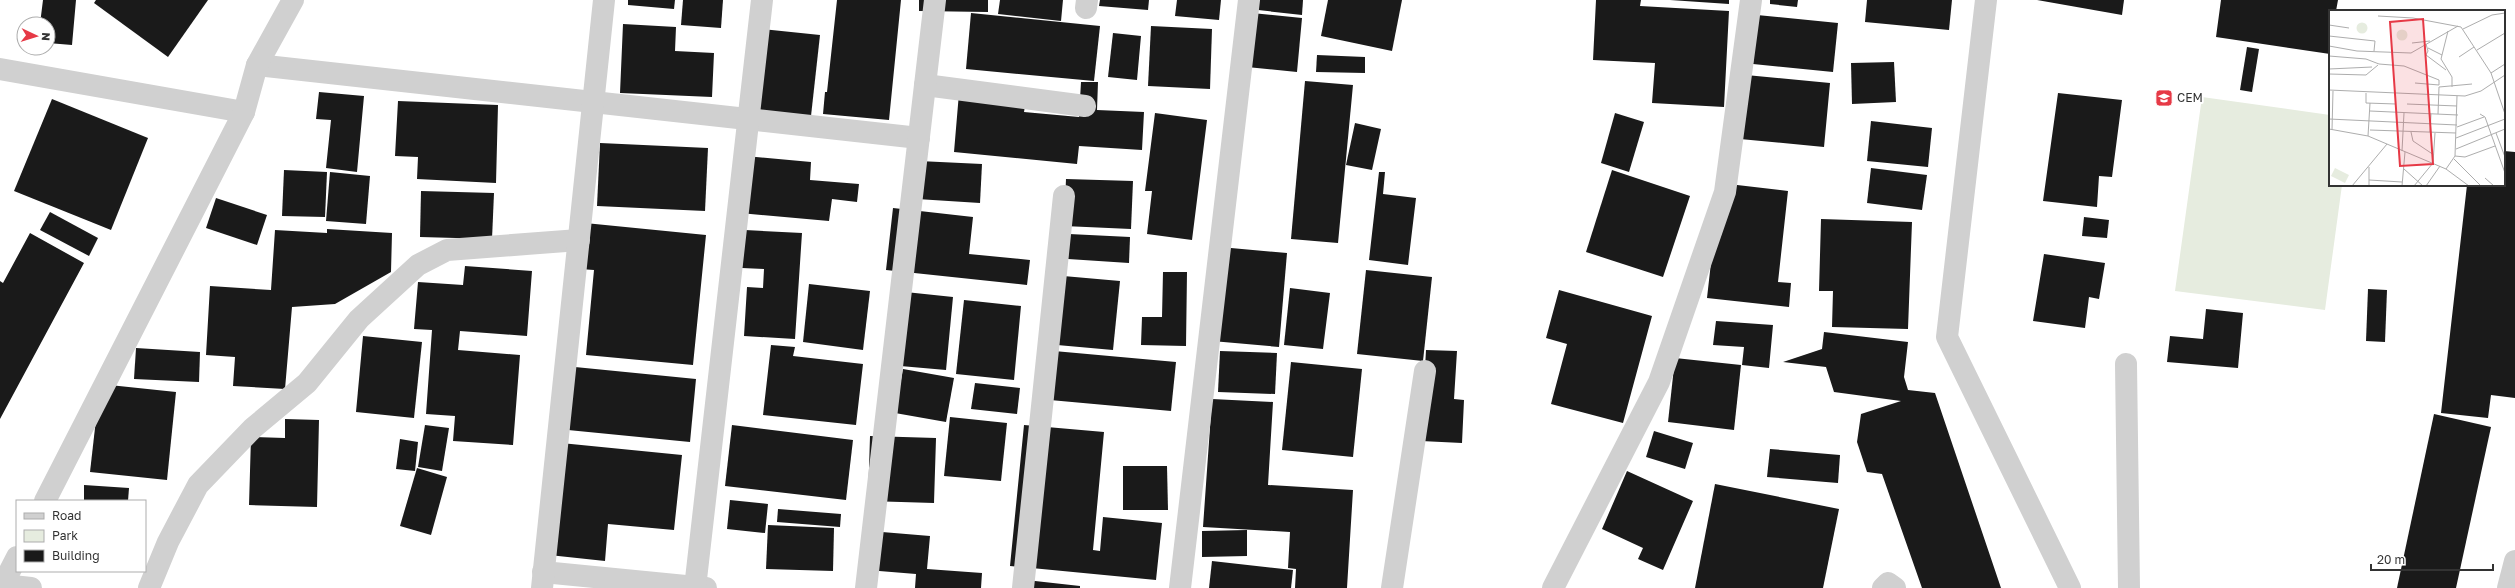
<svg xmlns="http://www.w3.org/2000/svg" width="2515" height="588" font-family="'Golos Text',sans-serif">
	<rect width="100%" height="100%" fill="#fff"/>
	<polygon fill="#e6ecdf" points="2202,97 2330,115 2330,185 2342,185 2325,310 2175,291"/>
	<g fill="#1a1a1a">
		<polygon points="43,0 76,0 72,45 48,43 48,24 40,24"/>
		<polygon points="96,0 208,0 168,57 94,3"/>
		<polygon points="628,0 675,0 674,9 628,5"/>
		<polygon points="683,0 723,0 721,28 681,25"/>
		<polygon points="837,0 901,0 889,120 823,114 825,92 827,92"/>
		<polygon points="919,0 988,0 988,12 919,11"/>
		<polygon points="1000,0 1063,0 1061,21 998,14"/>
		<polygon points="1100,0 1149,0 1148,10 1099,6"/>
		<polygon points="1177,0 1221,0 1219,20 1175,16"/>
		<polygon points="1241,0 1303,0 1302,15 1240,8"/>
		<polygon points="1328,0 1402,0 1392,51 1321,36"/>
		<polygon points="1596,0 1641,0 1640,6 1729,11 1724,107 1652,103 1655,63 1593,60"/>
		<polygon points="1670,0 1729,0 1729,4"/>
		<polygon points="1770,0 1798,0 1797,7 1770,4"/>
		<polygon points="1867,0 1952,0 1949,30 1865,22"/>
		<polygon points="2037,0 2124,0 2122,15"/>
		<polygon points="2221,0 2338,0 2336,11 2330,11 2330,54 2216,37"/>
		<polygon points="1242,12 1302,18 1297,72 1237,66"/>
		<polygon points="971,13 1100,26 1094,81 966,69"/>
		<polygon points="1757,15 1838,23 1833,72 1753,64"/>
		<polygon points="623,24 676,27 675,51 714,53 712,97 620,93"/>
		<polygon points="1151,26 1212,29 1210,89 1148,86"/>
		<polygon points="751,28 820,35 810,125 741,117"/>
		<polygon points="1113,33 1141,36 1137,80 1108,77"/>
		<polygon points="2247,47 2259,49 2252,92 2240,90"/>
		<polygon points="1317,55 1365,57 1365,73 1316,72"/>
		<polygon points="1894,62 1896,102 1852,104 1851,63"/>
		<polygon points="1746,75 1830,83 1824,147 1740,139"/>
		<polygon points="1305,81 1353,85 1338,243 1291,239"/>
		<polygon points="1081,82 1098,82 1097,110 1144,112 1142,150 1079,146 1077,164 954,152 959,93 1026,100 1024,112 1079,117"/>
		<polygon points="319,92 364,96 357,172 326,168 331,120 316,119"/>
		<polygon points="2058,93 2122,100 2112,177 2099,176 2097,207 2043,201"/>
		<polygon points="52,99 148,138 111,230 14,191"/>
		<polygon points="398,101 498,105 496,183 417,179 418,157 395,156"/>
		<polygon points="1155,113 1207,120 1192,240 1147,234 1152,191 1145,191"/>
		<polygon points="1615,113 1644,122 1629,172 1601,163"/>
		<polygon points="1871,121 1932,128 1928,167 1867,161"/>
		<polygon points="1355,123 1381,129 1372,170 1346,165"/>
		<polygon points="600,143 708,148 705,211 597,206"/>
		<polygon points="2504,151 2515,152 2515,398 2491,395 2488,418 2441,413 2467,185 2504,185"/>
		<polygon points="735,155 811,162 810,180 859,184 857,202 832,199 829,221 729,212"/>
		<polygon points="919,161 982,164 980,203 917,199"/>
		<polygon points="1871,168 1927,175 1922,210 1867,203"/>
		<polygon points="284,170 327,172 325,217 282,216"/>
		<polygon points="1612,170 1690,196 1663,277 1586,252"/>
		<polygon points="330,172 370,176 366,224 326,221"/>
		<polygon points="1379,172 1385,172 1383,194 1416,198 1408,265 1369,260"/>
		<polygon points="1066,179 1133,181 1131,229 1064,226"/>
		<polygon points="1720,183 1788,191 1778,282 1791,283 1789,307 1707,298"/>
		<polygon points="421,191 494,193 492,239 420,237"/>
		<polygon points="216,198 267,215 257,245 206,228"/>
		<polygon points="893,208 973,217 969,254 1030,260 1027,285 886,270"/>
		<polygon points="50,212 98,238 89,256 40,230"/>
		<polygon points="2084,217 2109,220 2107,238 2082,236"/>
		<polygon points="1821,219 1912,222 1908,329 1832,327 1833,291 1819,291"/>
		<polygon points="585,223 706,235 693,365 586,355 594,270 580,269"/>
		<polygon points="327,229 392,233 391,272 335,304 292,307 285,389 233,386 235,357 206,355 210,286 271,290 275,230 327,233"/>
		<polygon points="745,230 802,233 795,339 744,336 747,287 763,288 764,269 742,268"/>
		<polygon points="30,233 84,263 0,419 0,281 3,283"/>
		<polygon points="1069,234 1130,237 1129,263 1068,259"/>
		<polygon points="1220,247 1287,253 1279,347 1212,341"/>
		<polygon points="2044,254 2105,263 2099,299 2089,297 2085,328 2033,321"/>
		<polygon points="465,266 532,271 527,336 460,331 458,350 520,355 513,445 453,441 455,416 426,414 432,330 414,329 418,282 463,285"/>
		<polygon points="1366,270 1432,277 1423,361 1357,354"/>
		<polygon points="1163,272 1187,272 1186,346 1141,345 1142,317 1162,317"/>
		<polygon points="1052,275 1120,281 1113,350 1046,344"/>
		<polygon points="809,284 870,291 863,350 803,342"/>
		<polygon points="1290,288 1330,293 1323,349 1284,345"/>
		<polygon points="2368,289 2387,290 2385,342 2366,341"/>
		<polygon points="1559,290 1652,316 1623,423 1551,404 1567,344 1546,338"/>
		<polygon points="896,291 953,297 946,370 889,365"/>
		<polygon points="964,300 1021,306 1014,380 956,374"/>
		<polygon points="2206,309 2243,313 2238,368 2167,362 2170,336 2203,339"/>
		<polygon points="1716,321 1773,325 1769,368 1742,365 1744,347 1713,345"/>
		<polygon points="1824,332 1908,342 1904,377 1908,390 1935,393 2001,588 1922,588 1882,474 1867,472 1857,442 1861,414 1901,401 1834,392 1826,367 1783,362 1822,349"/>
		<polygon points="363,336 422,342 414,418 356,412"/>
		<polygon points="771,345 795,347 793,356 863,364 856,425 763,415"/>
		<polygon points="136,348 200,352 199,382 134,379"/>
		<polygon points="1426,350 1457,351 1454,399 1464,400 1462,443 1421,441"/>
		<polygon points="1054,351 1176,362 1171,411 1050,400"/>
		<polygon points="1220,351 1277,353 1275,394 1218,392"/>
		<polygon points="1675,358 1741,365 1734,430 1668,422"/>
		<polygon points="1291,362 1362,369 1353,457 1282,450"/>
		<polygon points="575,367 696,379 690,442 568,430"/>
		<polygon points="903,369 954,378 946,422 895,413"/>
		<polygon points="975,383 1020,388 1017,414 971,409"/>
		<polygon points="100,384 176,392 167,480 90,472"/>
		<polygon points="1212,399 1273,402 1268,485 1353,490 1347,588 1295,588 1296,569 1288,568 1290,532 1203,527"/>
		<polygon points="2434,414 2491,427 2456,588 2397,588"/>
		<polygon points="950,417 1007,423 1001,481 944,476"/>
		<polygon points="285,419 319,420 317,507 249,505 251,437 285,438"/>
		<polygon points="425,425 449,428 442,471 418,467"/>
		<polygon points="732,425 853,440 846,500 725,486"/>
		<polygon points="1024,425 1104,432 1093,550 1100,551 1103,517 1162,523 1156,580 1010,566"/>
		<polygon points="1654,431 1693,443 1685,469 1646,457"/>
		<polygon points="870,436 936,438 934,503 868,501"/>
		<polygon points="400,439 418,442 415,471 396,469"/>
		<polygon points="561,443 682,455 674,530 608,524 605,561 549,555"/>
		<polygon points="1770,449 1840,455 1838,483 1767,477"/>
		<polygon points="1123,466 1167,466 1168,510 1123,510"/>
		<polygon points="417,468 447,477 431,535 400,526"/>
		<polygon points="1627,471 1693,501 1663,570 1638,559 1643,548 1602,529"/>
		<polygon points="1715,484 1839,509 1823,588 1695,588"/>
		<polygon points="84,485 129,488 128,501 84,501"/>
		<polygon points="730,500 768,504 765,533 727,529"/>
		<polygon points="778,509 841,514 840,527 777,522"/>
		<polygon points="768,525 834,528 833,571 766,569"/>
		<polygon points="1247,530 1247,556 1202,557 1202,531"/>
		<polygon points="870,531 930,536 927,569 982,573 981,588 915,588 916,574 867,570"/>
		<polygon points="1212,561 1293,570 1291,588 1209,588"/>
		<polygon points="1017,579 1080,586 1080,588 1016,588"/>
	</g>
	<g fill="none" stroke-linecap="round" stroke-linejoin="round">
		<g stroke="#d0d0d0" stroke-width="22">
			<polyline points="1986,0 1947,337 2070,588"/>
			<polyline points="1086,8 1087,0"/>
			<polyline points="257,65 919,138"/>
			<polyline points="0,69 244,112"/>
			<polyline points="925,85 1085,106"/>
			<polyline points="2126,364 2129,588"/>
			<polyline points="45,501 244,112 257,65 293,0"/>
			<polyline points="543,572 706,588"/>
			<polyline points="0,582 3,585 31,588"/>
			<polyline points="1,588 17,557"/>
			<polyline points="149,588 168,542 198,485 253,428 307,383 359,319 418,265 447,250 579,240"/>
			<polyline points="542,588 604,0"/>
			<polyline points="695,588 762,0"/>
			<polyline points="866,588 935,0"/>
			<polyline points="1023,588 1064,196"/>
			<polyline points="1180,588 1249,0"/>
			<polyline points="1392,588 1425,371"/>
			<polyline points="1553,588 1659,382 1725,192 1751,0"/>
			<polyline points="1883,588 1888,583 1895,588"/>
			<polyline points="2508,588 2515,561"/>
		</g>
	</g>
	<defs>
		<g id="school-square" transform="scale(0.9)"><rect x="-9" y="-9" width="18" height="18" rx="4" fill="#e63946" stroke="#fff"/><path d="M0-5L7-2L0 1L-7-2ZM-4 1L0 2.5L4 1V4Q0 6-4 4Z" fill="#fff"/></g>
	</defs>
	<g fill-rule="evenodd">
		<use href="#school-square" x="2164" y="98"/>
	</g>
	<g text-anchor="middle" stroke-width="4" stroke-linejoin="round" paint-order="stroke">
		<g font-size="12" fill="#333" stroke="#fff" text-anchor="start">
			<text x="2177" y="102">CEM</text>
		</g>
	</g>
	<g transform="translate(2329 10)">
		<rect width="176" height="176" fill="#fff"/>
		<path d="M27.5 18a5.5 5.5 0 1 1 11 0a5.5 5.5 0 1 1-11 0ZM67.5 25a5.5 5.5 0 1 1 11 0a5.5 5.5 0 1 1-11 0ZM6 158 20 165 16 173 2 166Z" fill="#e6ecdf"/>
		<path fill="none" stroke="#adadad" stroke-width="1" d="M49 6 84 8 132 17 162 63 176 104M0 15 20 18M134 19 163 5 176 3M119 21 112 49 123 67V77M0 26 46 31 45 41M83 33 101 31M97 34 99 41 97 45 117 60M0 36 28 41 82 43 129 16M99 38 113 45M148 40 176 23M0 46 37 49 50 54 75 56 110 70V75L86 73M130 47 145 37M0 59 43 57M162 63 176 54M0 64 37 65 49 55M110 77 143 74M0 80 136 86 152 81 176 65M37 83V93L67 94M78 94 128 96M41 101 129 105M109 104 110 77M151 104 156 107 176 163M0 109 128 115M128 117 155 107M0 119 39 126 117 159 140 176M3 120 4 81M41 120 127 123M82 122 84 131 105 145M101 122 102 104M167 123 176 147M39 126 41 93M127 128 176 109M127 139 176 119M73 141 75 103M126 146 136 147 166 136M125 149 152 176M75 159 94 176M117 159 126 146 128 86M156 168 165 176M40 170 73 172M23 176 58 134M40 176V157M73 176 76 142M85 176 104 153 106 123M97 176 111 156"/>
		<path fill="#e63946" fill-opacity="0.15" stroke="#e63946" stroke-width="2" d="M94 9 104 154 71 156 61 12Z"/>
		<rect width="176" height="176" fill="none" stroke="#333" stroke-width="2"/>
	</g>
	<rect x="16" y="500" width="130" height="72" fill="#ffffff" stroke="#adadad"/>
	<rect x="24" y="513" width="20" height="6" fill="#d0d0d0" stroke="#adadad"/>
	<text x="52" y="520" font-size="12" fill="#333333">Road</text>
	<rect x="24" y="530" width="20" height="12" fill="#e6ecdf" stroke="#adadad"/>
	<text x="52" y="540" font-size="12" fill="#333333">Park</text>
	<rect x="24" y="550" width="20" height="12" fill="#1a1a1a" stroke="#adadad"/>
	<text x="52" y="560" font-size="12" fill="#333333">Building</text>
	<g transform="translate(36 36) rotate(94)"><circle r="19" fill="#ffffff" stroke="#adadad"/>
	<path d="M0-3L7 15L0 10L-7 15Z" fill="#e63946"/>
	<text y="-6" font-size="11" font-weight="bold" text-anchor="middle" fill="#333333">N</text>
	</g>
	<path d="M2371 564v6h122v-6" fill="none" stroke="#333333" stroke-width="2"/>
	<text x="2377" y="564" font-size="12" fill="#333333" stroke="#ffffff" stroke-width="3" paint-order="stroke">20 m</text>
</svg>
